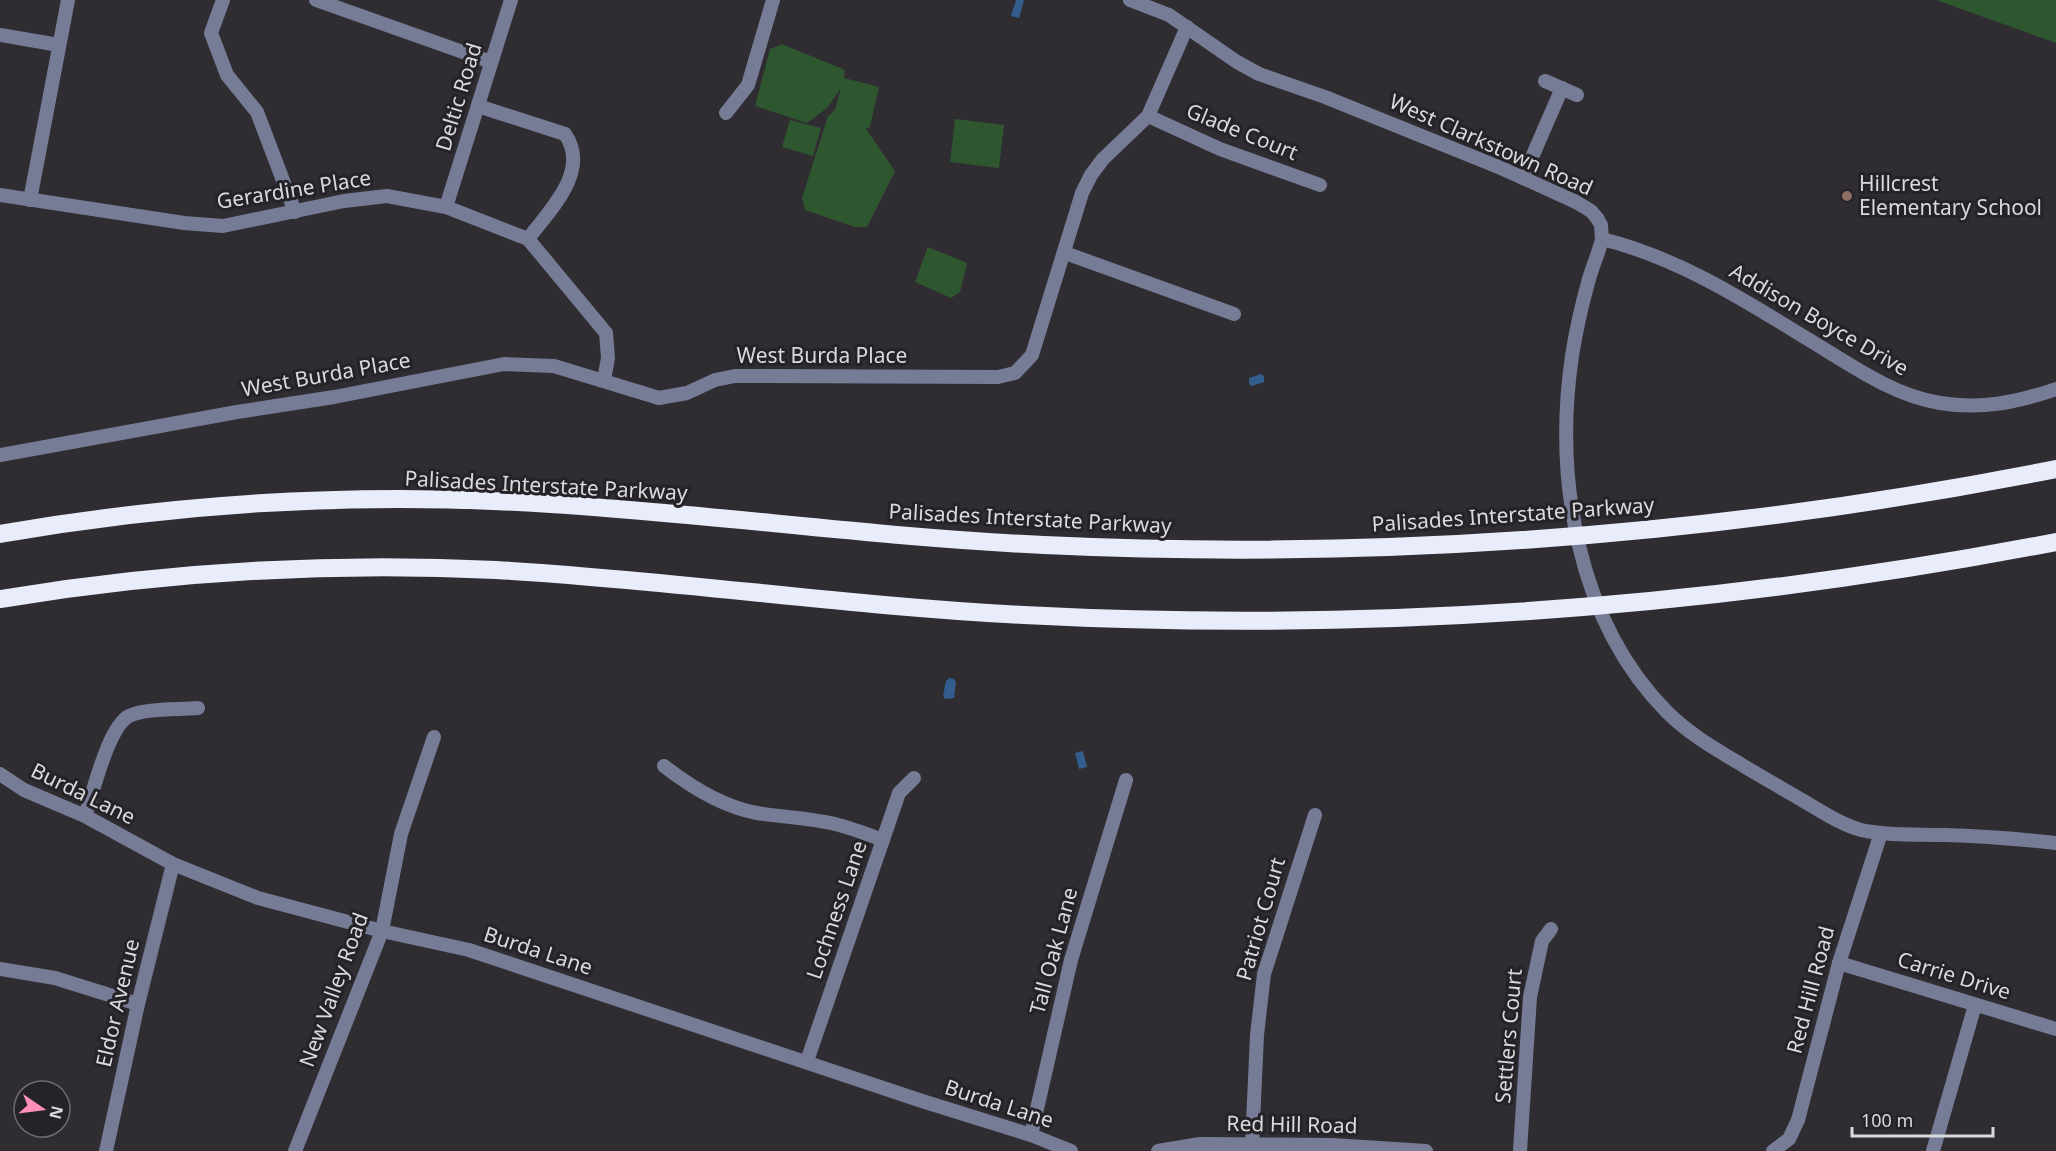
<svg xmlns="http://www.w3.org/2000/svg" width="2056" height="1151" font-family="'Noto Sans',sans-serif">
	<rect width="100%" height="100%" fill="#2f2d32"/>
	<g fill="#2f572f">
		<polygon points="1936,0 2056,0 2056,43"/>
		<polygon points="782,44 845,70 844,78 879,87 870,127 866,129 895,171 867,227 855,227 805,210 802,198 828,116 835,110 841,88 827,108 807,123 755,106 770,49"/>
		<polygon points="955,119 1004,125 999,168 950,162"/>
		<polygon points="790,120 821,128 813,156 782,147"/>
		<polygon points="928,247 967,263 960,292 951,298 915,282"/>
	</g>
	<g fill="#325d8d">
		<polygon points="1016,0 1024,0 1019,18 1011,16"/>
		<polygon points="1261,374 1264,376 1264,382 1252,386 1249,384 1249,378"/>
		<polygon points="949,678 954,679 956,682 954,698 945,699 943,696 946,681"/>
		<polygon points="1083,751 1087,767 1079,769 1075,753"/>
	</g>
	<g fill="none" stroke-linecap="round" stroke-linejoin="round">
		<g stroke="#777c96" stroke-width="14">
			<polyline points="223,0 211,33 227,75 257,112 295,212"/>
			<polyline points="316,0 491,62"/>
			<path d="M1130 0 1169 15 1237 62 1259 74 1325 97 1501 168 1576 202 1591 211 1597 218 1601 225 1602 239C1599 252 1593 265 1589 279 1582 304 1576 330 1572 356 1554 478 1577 621 1667 712 1690 735 1719 751 1747 768 1767 780 1787 791 1807 803 1824 813 1842 825 1861 830 1888 836 1918 834 1945 835 1982 836 2019 839 2056 843"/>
			<polyline points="0,35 59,45"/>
			<polyline points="1545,81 1577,95"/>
			<path d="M478 106 565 134C591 171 549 211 528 239"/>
			<polyline points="726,113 748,85 773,0"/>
			<polyline points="1148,116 1220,149 1320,185"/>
			<polyline points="1523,178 1562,88"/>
			<polyline points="0,195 184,223 223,226 344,201 387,196 446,207 528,239 606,333 608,358 604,380"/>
			<polyline points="30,200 68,0"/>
			<polyline points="446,207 511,0"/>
			<path d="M1602 239C1676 257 1741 298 1806 338 1848 363 1891 395 1940 403 1981 410 2018 402 2056 389"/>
			<polyline points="1065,253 1234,314"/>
			<polyline points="0,455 237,412 334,397 504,364 554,366 659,398 687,393 715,380 735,376 998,377 1015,373 1032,355 1082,193 1091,175 1103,159 1148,116 1187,27"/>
			<path d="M664 766C691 787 723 807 757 813 783 817 809 818 835 824 851 828 867 834 883 840"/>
			<polyline points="0,774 24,790 85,816 173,864 258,898 382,931 469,950 922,1101 1031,1135 1071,1151"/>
			<path d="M85 816C93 793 108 727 129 716 146 708 178 710 198 708"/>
			<polyline points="1839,963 2056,1029"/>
			<polyline points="0,969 55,978 138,1004"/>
			<polyline points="807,1061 899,793 914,778"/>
			<polyline points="1031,1135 1071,960 1126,780"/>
			<polyline points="1252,1145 1257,1035 1264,974 1315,815"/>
			<polyline points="106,1151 138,1004 173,864"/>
			<polyline points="295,1151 382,931 401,834 434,737"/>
			<polyline points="1158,1151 1200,1144 1332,1145 1426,1151"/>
			<polyline points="1520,1151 1530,997 1542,941 1551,929"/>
			<polyline points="1773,1151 1789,1139 1798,1120 1839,963 1881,833"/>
			<polyline points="1933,1151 1975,1005"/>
		</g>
		<g stroke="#e9ecfa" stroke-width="18">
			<path d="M0 534C171 504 344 493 517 502 693 511 868 537 1044 545 1383 561 1724 535 2056 469"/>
			<path d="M0 599C163 572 331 562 496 570 672 580 847 606 1024 615 1369 633 1716 608 2056 542"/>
		</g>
	</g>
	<circle fill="#8d6e63" stroke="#252328" stroke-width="2" cx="1847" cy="196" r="6"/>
	<g text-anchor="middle" stroke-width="6" stroke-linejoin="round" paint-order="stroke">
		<g font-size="21" fill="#dad9dc" stroke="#252328">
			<text transform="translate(459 97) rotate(-73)" y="7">Deltic Road</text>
			<text transform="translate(1242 132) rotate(22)" y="7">Glade Court</text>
			<text transform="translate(1491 145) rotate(24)" y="7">West Clarkstown Road</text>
			<text transform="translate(294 190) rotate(-9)" y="7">Gerardine Place</text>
			<text transform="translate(1819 320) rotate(30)" y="7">Addison Boyce Drive</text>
			<text x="822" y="363">West Burda Place</text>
			<text transform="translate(326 375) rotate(-10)" y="7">West Burda Place</text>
			<text transform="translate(546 486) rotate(3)" y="7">Palisades Interstate Parkway</text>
			<text transform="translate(1513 515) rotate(-4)" y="7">Palisades Interstate Parkway</text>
			<text transform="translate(1030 519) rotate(3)" y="7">Palisades Interstate Parkway</text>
			<text transform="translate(83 794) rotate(26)" y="7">Burda Lane</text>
			<text transform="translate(837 910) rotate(-71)" y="7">Lochness Lane</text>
			<text transform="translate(1261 919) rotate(-74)" y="7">Patriot Court</text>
			<text transform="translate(538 951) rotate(18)" y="7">Burda Lane</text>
			<text transform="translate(1054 951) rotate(-75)" y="7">Tall Oak Lane</text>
			<text transform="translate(1954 976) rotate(17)" y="7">Carrie Drive</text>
			<text transform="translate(334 990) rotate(-70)" y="7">New Valley Road</text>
			<text transform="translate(1811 990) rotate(-75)" y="7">Red Hill Road</text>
			<text transform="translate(118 1003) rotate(-77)" y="7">Eldor Avenue</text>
			<text transform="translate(1509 1036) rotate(-85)" y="7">Settlers Court</text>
			<text transform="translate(999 1104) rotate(18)" y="7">Burda Lane</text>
			<text transform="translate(1292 1125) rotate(1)" y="7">Red Hill Road</text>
		</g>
		<g font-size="21" fill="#dad9dc" stroke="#252328" text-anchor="start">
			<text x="1859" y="191">Hillcrest<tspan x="1859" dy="24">Elementary School</tspan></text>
		</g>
	</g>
	<g transform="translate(42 1109) rotate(104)"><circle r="28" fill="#252328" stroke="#6d6c70" stroke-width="1.5"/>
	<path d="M0-4.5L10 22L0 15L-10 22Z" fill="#ff8eba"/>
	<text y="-9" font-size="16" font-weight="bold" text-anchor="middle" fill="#dad9dc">N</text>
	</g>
	<path d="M1852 1127v9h141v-9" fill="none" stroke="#dad9dc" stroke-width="3"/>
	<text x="1861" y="1127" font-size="18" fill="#dad9dc" stroke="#252328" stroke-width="4.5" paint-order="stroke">100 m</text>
</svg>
